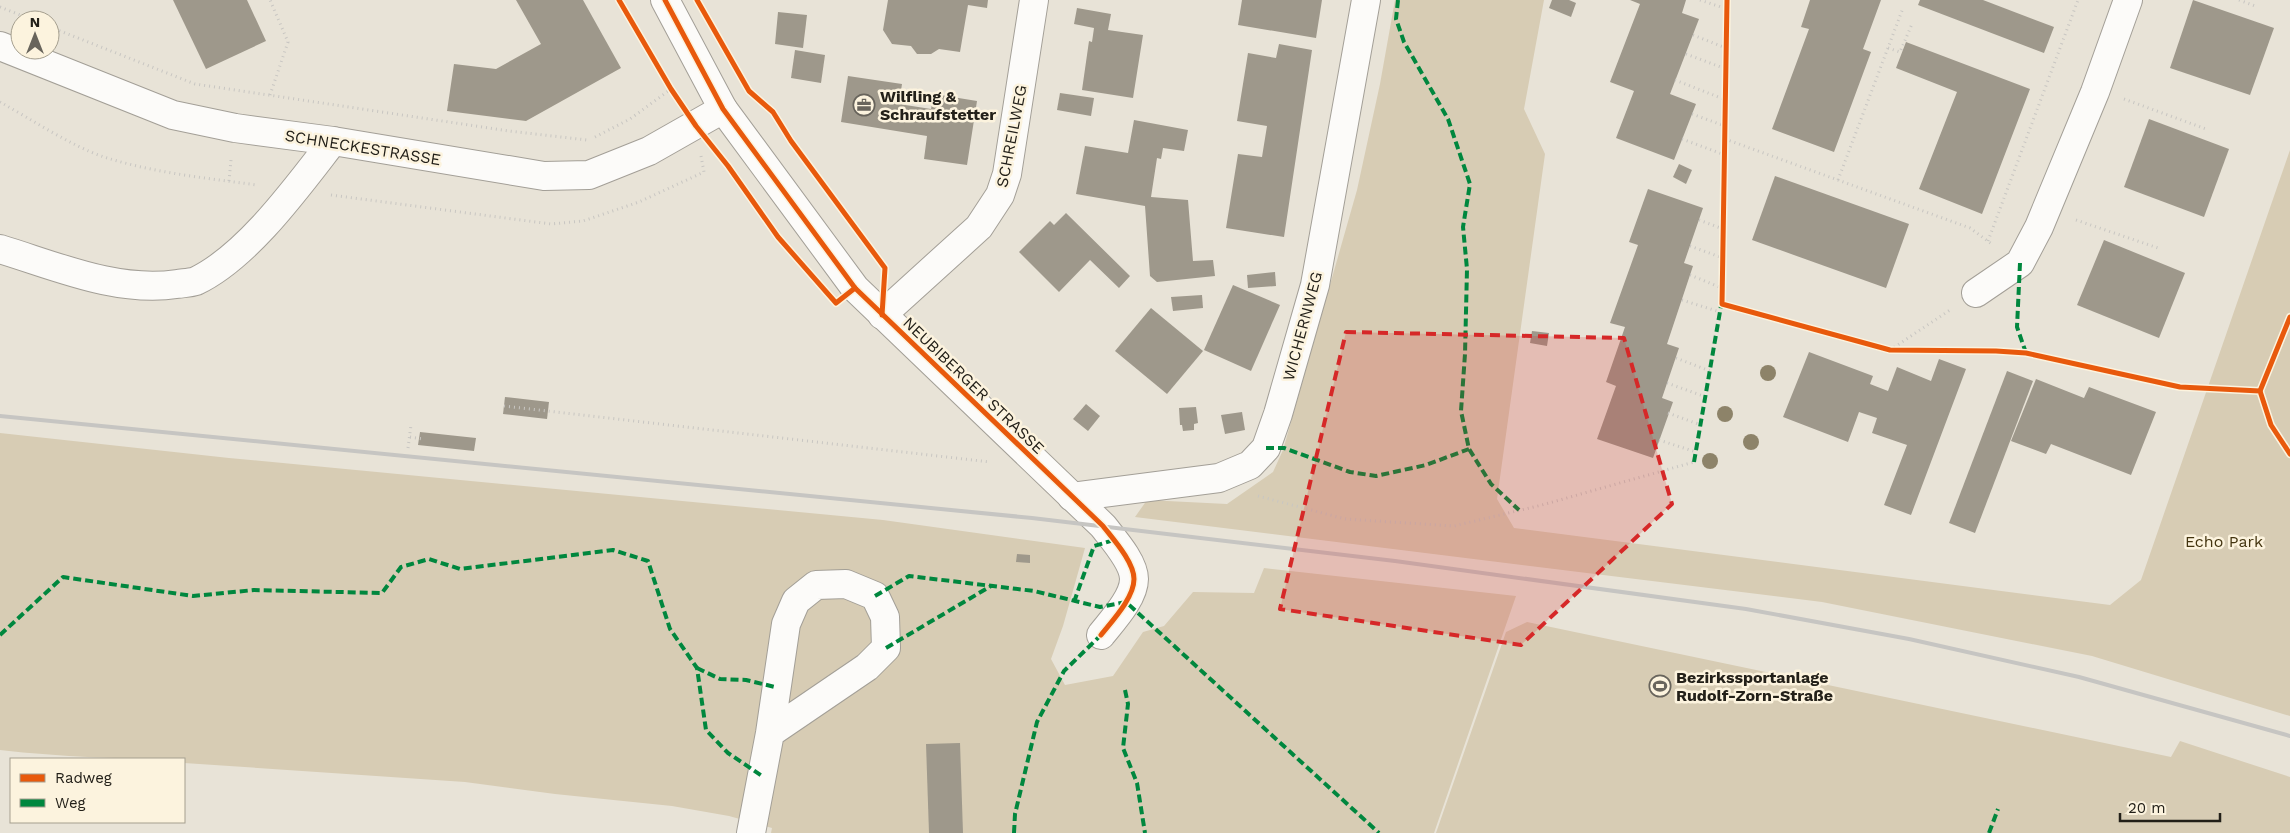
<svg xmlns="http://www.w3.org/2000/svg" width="2290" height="833" font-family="'Work Sans',sans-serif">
	<rect width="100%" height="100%" fill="#e8e3d7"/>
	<g fill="#d7ccb4">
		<polygon points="1395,0 1544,0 1524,109 1545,154 1497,499 1514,528 2110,605 2141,580 2290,150 2290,716 2092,656 1822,602 1135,517 1147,500 1227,504 1273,472 1283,450 1357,190 1380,84"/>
		<path d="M0 433 229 458 883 520 1085 548 1063 626 1051 659 1065 685 1113 676 1143 632 1164 626 1193 592 1254 593 1264 568 1516 596 1434 833H771L772 828 729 816 672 806 555 794 465 782 184 763V759C123 759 61 757 0 750Z"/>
		<polygon points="1527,622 2171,757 2180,741 2290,777 2290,833 1436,833 1506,632"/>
	</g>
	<g fill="#9e988b">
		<polygon points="173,0 247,0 266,41 206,69"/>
		<polygon points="516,0 583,0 621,68 526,121 447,111 454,64 496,69 541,44"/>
		<polygon points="888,0 988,0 987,8 968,5 960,52 939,49 931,54 917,54 911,46 892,44 883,30"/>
		<polygon points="1242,0 1322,0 1316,38 1238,25"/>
		<polygon points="1552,0 1569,0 1576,3 1571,17 1549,8"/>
		<polygon points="1630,0 1686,0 1682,13 1699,19 1670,94 1696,104 1674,160 1616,138 1634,91 1610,82 1640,4"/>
		<polygon points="1810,0 1881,0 1863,49 1871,52 1834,152 1772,129 1809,29 1801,27"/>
		<polygon points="1920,0 1983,0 2054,27 2044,53 1918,5"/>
		<polygon points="2193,0 2274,28 2250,95 2170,68"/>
		<polygon points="1077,8 1111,14 1108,30 1143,35 1133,98 1082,90 1089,41 1092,42 1094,28 1074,24"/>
		<polygon points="778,12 807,15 803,48 775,44"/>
		<polygon points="1906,42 2030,89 1982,214 1919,189 1957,92 1896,68"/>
		<polygon points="1279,44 1312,50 1284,237 1226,228 1238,154 1262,157 1267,126 1237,121 1248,53 1276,58"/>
		<polygon points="795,50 825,55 821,83 791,78"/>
		<polygon points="848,76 902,84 899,104 931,109 934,94 977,101 967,165 924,159 927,136 841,122"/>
		<polygon points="1060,93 1094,98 1091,116 1057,110"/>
		<polygon points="2149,119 2229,149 2204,217 2124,187"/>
		<polygon points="1134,120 1188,130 1184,151 1163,148 1161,159 1157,158 1151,197 1188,200 1193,261 1213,260 1215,276 1157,282 1150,276 1145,206 1076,194 1085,146 1128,153"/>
		<polygon points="1679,164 1692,170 1686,184 1673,177"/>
		<polygon points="1775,176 1909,224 1886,288 1752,240"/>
		<polygon points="1648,189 1703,208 1684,263 1693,266 1667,344 1679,348 1662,398 1673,402 1653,458 1597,439 1616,386 1606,382 1625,327 1610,323 1638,245 1629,242"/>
		<polygon points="1066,213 1130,276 1119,288 1090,260 1059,292 1019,252 1050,221 1054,225"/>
		<polygon points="2104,240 2185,273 2159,338 2077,305"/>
		<polygon points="1275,272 1276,286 1248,288 1247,275"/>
		<polygon points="1233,285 1280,305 1251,371 1204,350"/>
		<polygon points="1202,295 1203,308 1173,311 1171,297"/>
		<polygon points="1151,308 1203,351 1167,394 1115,351"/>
		<polygon points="1532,331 1549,333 1547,346 1530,343"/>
		<polygon points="1809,352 1873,376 1870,384 1888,391 1897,367 1931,381 1939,359 1966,369 1911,515 1884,505 1907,445 1872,433 1877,418 1859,412 1848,442 1783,417"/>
		<polygon points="2007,371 2033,381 1975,533 1949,523"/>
		<polygon points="2036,379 2084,398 2089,387 2156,412 2131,475 2051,444 2046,454 2011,441"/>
		<polygon points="505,397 549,402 547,419 503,414"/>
		<polygon points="1086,404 1100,416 1088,431 1073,419"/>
		<polygon points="1196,407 1198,423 1194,424 1194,430 1183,431 1182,425 1180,425 1179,408"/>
		<polygon points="1242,412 1245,430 1225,434 1221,415"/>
		<polygon points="420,432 476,438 474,451 418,445"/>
		<polygon points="1017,554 1030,555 1030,563 1016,562"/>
		<polygon points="960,743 963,833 929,833 926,744"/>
	</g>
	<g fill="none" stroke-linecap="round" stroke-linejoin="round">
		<g stroke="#a39f97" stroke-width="30">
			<g id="minor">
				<path d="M665 0 723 109 855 288 1103 526C1113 539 1134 562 1134 579 1134 598 1112 621 1101 635"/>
				<polyline points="0,46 173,115 235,128 333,141 544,176 589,175 649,151 723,109"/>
				<path d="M0 249C56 266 117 293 177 284 183 283 190 283 196 281 248 256 298 186 333 141"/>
				<polyline points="1976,293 2020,263 2039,227 2095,92 2128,0"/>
				<polyline points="882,315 979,227 1000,195 1007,174 1034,0"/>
				<polyline points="1072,497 1219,478 1250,465 1266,448 1278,414 1315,285 1366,0"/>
				<polyline points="751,833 770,733 786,624 796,601 816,585 846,584 875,596 885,617 886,648 867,667 770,733"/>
			</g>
		</g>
		<g stroke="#c8c6c2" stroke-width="3" stroke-dasharray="1 4" stroke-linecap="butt">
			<polyline points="1700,0 1727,9"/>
			<polyline points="2239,0 2255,6"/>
			<polyline points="0,7 33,20"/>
			<polyline points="50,27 195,84 509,131 587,140"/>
			<polyline points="1693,35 1726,48"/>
			<polyline points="1888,48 1900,52 1912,24"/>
			<polyline points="1686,54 1726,69"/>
			<polyline points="1675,80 1726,100"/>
			<polyline points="270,95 288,42 270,0"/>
			<polyline points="2124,99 2206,129"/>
			<path d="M0 102C31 119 71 146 104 157 154 173 206 178 257 185"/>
			<polyline points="1692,114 1725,126"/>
			<polyline points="595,137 630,119 671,89"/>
			<polyline points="1682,139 1725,155"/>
			<polyline points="1725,139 1970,228 1993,245"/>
			<polyline points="1838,180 1903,8"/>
			<polyline points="229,181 231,160"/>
			<polyline points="331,195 551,224 583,221 639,202 704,172 701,156"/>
			<polyline points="1699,220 1723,229"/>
			<polyline points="2076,220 2161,249"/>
			<polyline points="1988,241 2078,0"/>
			<polyline points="1690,246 1723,258"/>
			<polyline points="1690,275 1722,288"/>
			<polyline points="1682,300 1720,312"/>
			<polyline points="1890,350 1950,310"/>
			<polyline points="1676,358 1710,371"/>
			<polyline points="1667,383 1706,397"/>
			<polyline points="504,406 990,462"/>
			<polyline points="1668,413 1701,425"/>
			<polyline points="410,437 423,439"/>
			<polyline points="1659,440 1696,452"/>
			<polyline points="408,448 411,425"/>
			<polyline points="1258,496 1345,519 1454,526 1542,505 1694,462"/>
		</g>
		<use href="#minor" stroke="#fcfbf9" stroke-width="28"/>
		<polyline stroke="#c6c5c2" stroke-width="4" points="0,416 1032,518 1395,561 1746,609 1909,639 2079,677 2290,736"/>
		<g stroke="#00873e" stroke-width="4" stroke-dasharray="8 4" stroke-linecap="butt">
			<polyline points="1398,0 1396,19 1404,42 1448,119 1470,184 1463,227 1467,269 1465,354 1461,411 1469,449 1491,484 1519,510"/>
			<polyline points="2020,263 2017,327 2026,353"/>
			<polyline points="1266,448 1284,448 1350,472 1376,476 1426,465 1469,449"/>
			<polyline points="1694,462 1722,300"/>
			<polyline points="875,596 909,576 1034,591 1100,607 1126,602 1379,833"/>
			<polyline points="1074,602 1094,546 1114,540"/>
			<polyline points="0,635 63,577 193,596 254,590 382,593 401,567 429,559 460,569 613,550 648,561 670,629 697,668 706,730 728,753 762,776"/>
			<polyline points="886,648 991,586"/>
			<polyline points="697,668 720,679 746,680 775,687"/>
			<polyline points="1125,690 1128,704 1123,748 1137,783 1145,833"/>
			<polyline points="1014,833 1015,814 1037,722 1064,671 1101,635"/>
			<polyline points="1989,833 1998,809"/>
		</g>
		<g stroke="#fcf3de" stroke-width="8">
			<g id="cycleway">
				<polyline points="619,0 671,89 696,126 728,166 778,237 836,303 855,288"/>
				<path d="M665 0 723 109 855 288 1103 526C1113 539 1134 562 1134 579 1134 598 1112 621 1101 635"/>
				<polyline points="697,0 749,91 773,112 791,141 885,268 882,315"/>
				<polyline points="1727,0 1722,304 1890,350 1996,351 2026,353 2180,387 2260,391 2271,425 2290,454"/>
				<polyline points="2260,391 2290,317"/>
			</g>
		</g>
		<use href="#cycleway" stroke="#e8590c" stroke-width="5"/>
	</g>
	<g fill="#8d8369">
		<circle cx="1768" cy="373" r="8"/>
		<circle cx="1725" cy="414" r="8"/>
		<circle cx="1751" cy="442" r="8"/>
		<circle cx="1710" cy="461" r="8"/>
	</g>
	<path fill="#d62828" fill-opacity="0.2" stroke="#d62828" stroke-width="4" stroke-dasharray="10 6" stroke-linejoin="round" d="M1346 332 1624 338 1672 504 1521 645 1280 609Z"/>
	<defs>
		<g id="office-ring" transform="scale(1.125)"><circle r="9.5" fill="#fcf3de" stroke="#68645c" stroke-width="1.5"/><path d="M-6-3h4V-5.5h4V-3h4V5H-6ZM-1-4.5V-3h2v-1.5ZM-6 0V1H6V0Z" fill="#68645c"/></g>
		<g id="stadium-ring" transform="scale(1.125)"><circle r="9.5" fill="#fcf3de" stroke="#68645c" stroke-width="1.5"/><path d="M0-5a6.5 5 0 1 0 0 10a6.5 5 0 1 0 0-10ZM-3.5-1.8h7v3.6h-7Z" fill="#68645c"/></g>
	</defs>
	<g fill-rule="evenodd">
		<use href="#office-ring" x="864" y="105"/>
		<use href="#stadium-ring" x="1660" y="686"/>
	</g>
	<g text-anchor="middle" stroke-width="5" stroke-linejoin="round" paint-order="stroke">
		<g font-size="16" font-weight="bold" fill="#232019" stroke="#fcf3de" text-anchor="start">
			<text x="880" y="102">Wilfling &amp;<tspan x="880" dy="18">Schraufstetter</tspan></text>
			<text x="1676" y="683">Bezirkssportanlage<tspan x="1676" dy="18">Rudolf-Zorn-Straße</tspan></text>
		</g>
		<g font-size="16" fill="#232019" stroke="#fcf3de">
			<text transform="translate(1011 136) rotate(-79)" y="6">SCHREILWEG</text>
			<text transform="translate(363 147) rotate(9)" y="6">SCHNECKESTRASSE</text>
			<text transform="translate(1302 326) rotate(-75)" y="6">WICHERNWEG</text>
			<text transform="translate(974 385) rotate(44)" y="6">NEUBIBERGER STRASSE</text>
		</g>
		<g font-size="16" fill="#43340f" stroke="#fcf3de">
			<text x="2224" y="547">Echo Park</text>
		</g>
	</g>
	<rect x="10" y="758" width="175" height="65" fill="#fcf3de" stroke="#a59f8f"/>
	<rect x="20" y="774" width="25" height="8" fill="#e8590c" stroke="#a59f8f"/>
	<text x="55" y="783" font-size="15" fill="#232019">Radweg</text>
	<rect x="20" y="799" width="25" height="8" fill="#00873e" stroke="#a59f8f"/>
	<text x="55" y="808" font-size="15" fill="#232019">Weg</text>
	<g transform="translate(35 35)"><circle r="24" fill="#fcf3de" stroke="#a59f8f"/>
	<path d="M0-4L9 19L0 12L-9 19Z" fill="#68645c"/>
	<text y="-8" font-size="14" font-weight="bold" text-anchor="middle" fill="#232019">N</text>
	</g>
	<path d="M2120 813v8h100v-8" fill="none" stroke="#232019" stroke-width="2.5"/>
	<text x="2128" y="813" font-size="15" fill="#232019" stroke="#fcf3de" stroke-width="4" paint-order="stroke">20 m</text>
</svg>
